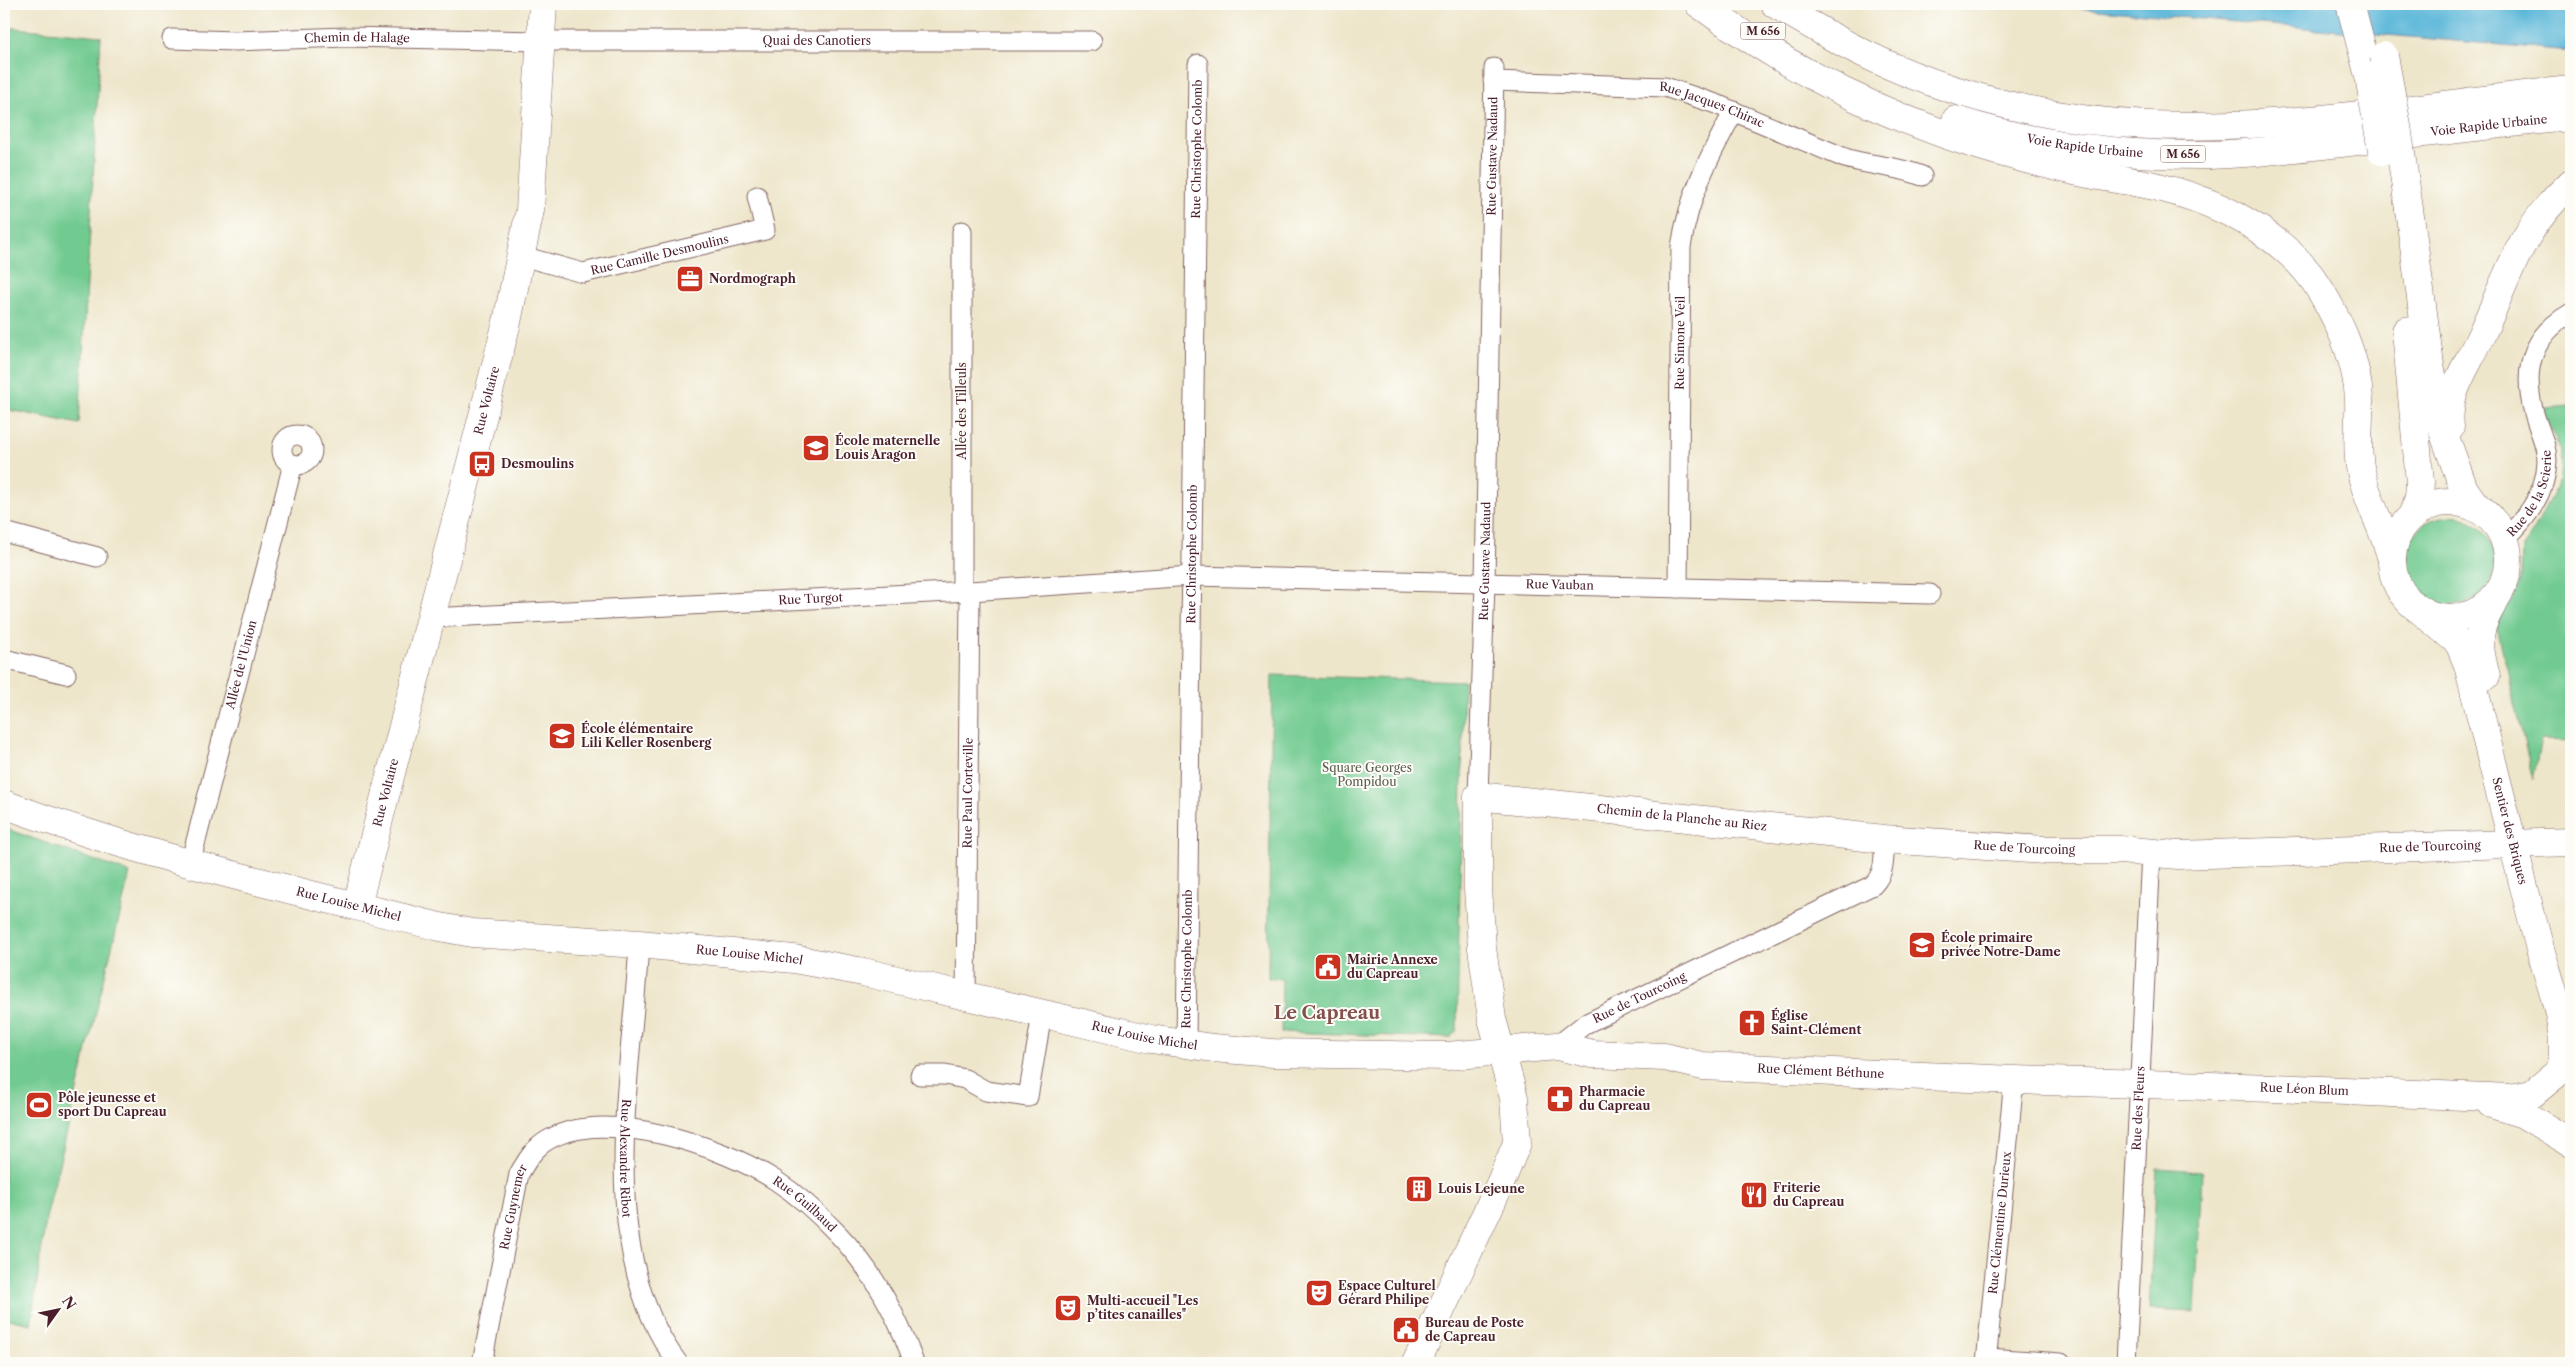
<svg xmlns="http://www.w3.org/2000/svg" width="2575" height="1367" font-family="'Libre Caslon Text',serif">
	<rect width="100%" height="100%" fill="#fdfcf7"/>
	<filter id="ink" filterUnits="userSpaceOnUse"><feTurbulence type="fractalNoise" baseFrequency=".02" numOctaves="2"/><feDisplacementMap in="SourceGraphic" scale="10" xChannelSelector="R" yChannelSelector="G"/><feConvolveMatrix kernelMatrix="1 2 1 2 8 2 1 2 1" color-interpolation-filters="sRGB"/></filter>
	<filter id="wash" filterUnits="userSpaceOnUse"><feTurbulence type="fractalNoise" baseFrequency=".0096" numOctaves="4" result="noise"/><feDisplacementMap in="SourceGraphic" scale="20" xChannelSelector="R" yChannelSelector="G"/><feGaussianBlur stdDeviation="1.12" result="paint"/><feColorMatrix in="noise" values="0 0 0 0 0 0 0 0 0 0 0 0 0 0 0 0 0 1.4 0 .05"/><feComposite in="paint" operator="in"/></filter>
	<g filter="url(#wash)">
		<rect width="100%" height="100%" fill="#eee6cb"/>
		<g fill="#71ca90" stroke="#5e745e">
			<polygon points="4,27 101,36 79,424 4,409"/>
			<polygon points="2571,406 2571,741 2541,740 2533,779 2495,619 2515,595 2521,578 2522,548 2534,530 2560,479 2561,451 2545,418 2543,408"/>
			<circle cx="2450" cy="561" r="45"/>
			<polygon points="1272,675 1464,681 1457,1030 1450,1038 1281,1032 1282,979 1268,978"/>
			<polygon points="4,828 130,873 46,1218 31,1324 4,1318"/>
			<polygon points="2157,1168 2202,1171 2195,1312 2149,1310"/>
		</g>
		<polygon fill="#5bb7d9" stroke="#526b82" points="2029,4 2571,4 2571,51"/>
	</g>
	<g filter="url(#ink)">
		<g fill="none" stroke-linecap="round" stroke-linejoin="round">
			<g stroke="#836563" stroke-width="21">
				<g id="street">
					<path id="s1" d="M172 39 235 41 346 37 541 41H1092"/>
					<path id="s2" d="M1493 81 1665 87 1716 104 1845 158C1871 166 1897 166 1922 176"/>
					<polyline points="962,231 962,591"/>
					<path id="s3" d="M522 256 583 273 765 230 757 196"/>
					<circle cx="297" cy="450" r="15"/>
					<polyline points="4,532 97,557"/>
					<path id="s4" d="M2505 539C2527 518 2546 493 2547 461 2547 444 2538 429 2534 413 2522 370 2531 336 2571 313"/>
					<path id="s5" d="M1678 588 1681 247C1689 194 1709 157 1734 111"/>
					<path id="s6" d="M429 618 970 591 1192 576 1930 594"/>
					<polyline points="4,659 66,674"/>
					<path id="s7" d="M1478 796 1485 583 1494 68"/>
					<path id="s8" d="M190 864 293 464"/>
					<path id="s9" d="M639 944C632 1075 593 1251 678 1363"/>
					<path id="s10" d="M966 997 970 591"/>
					<path id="s11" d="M1186 1044 1198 64"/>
					<path id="s12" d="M1557 1046 1585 1024 1873 885C1886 872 1884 856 1884 839"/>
					<polyline points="920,1075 945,1075 965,1079 986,1091 1028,1097 1042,1014"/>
					<polyline points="1987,1358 2061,1363"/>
					<path id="s13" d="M482 1363 519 1174C527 1160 534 1148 548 1140 606 1106 723 1147 775 1180 798 1195 819 1214 838 1234 874 1272 897 1314 914 1363"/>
					<path id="s14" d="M1986 1363 2014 1080"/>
					<path id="s15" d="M2126 1363 2151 853"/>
				</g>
			</g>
			<g stroke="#836563" stroke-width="29">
				<g id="secondary">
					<circle cx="2450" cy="560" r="58"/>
					<path id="s16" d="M2420 610 2459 643 2468 665C2490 755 2513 844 2536 934 2547 978 2570 1025 2561 1070"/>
					<path d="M2486 676C2475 636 2478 629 2499 593"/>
					<path id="s17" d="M4 804C145 857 294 890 440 927L472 933 639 944 794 959 863 972 1151 1039 1213 1048 1273 1053 1447 1056 1557 1046 1593 1054 1665 1057 1702 1066 2014 1080 2273 1088 2511 1098 2532 1094 2561 1070"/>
					<path id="s18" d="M357 905 507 322 530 210 543 4"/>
					<polyline points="2491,1104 2523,1114 2571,1143"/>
					<path id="s19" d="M1416 1363 1500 1184 1517 1143 1514 1098 1492 1019 1482 948 1478 889V796L1884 839 2045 850H2120L2178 855 2571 842"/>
				</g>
			</g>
			<g stroke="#836563" stroke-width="29">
				<g id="highway">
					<path d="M1699 4C1775 59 1848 99 1936 131 1982 148 2031 161 2079 172 2107 178 2137 181 2166 189 2224 204 2291 239 2322 293 2341 325 2357 360 2359 399 2360 422 2356 444 2360 467 2366 500 2384 528 2392 560"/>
					<path d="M1775 4C1804 21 1834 39 1865 54 1951 96 2052 121 2148 125 2289 131 2431 104 2571 90"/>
					<polyline points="2350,4 2369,76"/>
					<path id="s20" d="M1956 120C2034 145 2120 155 2202 155 2242 155 2283 149 2323 145 2406 136 2488 124 2571 117"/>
					<polyline points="2409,209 2430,365 2444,434 2464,489 2473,502 2489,516"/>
					<polyline points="2406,331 2420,482 2419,498 2412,516"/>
					<path d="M2450 427C2446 394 2465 370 2478 342 2508 279 2516 233 2571 183"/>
				</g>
			</g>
			<use href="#street" stroke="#fff" stroke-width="19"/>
			<use href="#secondary" stroke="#fff" stroke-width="28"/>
			<use href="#highway" stroke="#fff" stroke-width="28"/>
			<g stroke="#836563" stroke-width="29" stroke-linecap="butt">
				<g id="highway-bridge">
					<polyline points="2384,56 2397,126 2409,209"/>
					<polyline points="2369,76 2382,151"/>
				</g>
			</g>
			<use href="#highway-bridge" stroke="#fff" stroke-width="28"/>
		</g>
	</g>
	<defs>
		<g id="office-square" transform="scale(1.4375)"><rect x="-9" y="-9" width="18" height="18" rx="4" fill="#c8321e" stroke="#fdfcf7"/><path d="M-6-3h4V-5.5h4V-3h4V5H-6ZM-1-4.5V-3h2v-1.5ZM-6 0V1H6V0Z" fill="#fff"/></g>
		<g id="school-square" transform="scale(1.4375)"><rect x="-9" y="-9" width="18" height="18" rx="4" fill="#c8321e" stroke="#fdfcf7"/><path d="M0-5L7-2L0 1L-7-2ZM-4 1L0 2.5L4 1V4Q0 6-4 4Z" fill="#fff"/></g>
		<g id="bus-square" transform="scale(1.4375)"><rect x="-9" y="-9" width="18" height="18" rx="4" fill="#c8321e" stroke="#fdfcf7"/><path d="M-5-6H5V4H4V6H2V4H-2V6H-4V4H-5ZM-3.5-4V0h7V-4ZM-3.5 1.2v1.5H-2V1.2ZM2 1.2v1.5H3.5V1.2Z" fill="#fff"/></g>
		<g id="civic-square" transform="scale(1.4375)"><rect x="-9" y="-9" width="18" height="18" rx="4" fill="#c8321e" stroke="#fdfcf7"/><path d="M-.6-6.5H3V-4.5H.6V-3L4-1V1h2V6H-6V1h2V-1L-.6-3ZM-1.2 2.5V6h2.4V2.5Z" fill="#fff"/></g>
		<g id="church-square" transform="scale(1.4375)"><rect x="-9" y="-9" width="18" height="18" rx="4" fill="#c8321e" stroke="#fdfcf7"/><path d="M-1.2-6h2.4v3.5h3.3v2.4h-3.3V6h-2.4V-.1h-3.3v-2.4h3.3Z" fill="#fff"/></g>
		<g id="pharmacy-square" transform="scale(1.4375)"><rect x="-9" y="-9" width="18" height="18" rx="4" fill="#c8321e" stroke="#fdfcf7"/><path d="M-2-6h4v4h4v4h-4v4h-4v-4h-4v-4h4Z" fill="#fff"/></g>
		<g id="stadium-square" transform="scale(1.4375)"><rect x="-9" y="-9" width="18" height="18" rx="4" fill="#c8321e" stroke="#fdfcf7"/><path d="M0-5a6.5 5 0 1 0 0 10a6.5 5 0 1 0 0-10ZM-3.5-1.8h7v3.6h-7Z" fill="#fff"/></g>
		<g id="building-square" transform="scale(1.4375)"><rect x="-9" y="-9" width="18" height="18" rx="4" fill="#c8321e" stroke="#fdfcf7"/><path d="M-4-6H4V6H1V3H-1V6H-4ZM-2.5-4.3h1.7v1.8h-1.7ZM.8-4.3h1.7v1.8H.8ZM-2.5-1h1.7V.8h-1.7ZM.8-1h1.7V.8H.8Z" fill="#fff"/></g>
		<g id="restaurant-square" transform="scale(1.4375)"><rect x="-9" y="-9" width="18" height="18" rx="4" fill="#c8321e" stroke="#fdfcf7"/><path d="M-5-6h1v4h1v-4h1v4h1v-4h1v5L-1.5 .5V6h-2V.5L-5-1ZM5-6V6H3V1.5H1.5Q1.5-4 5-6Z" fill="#fff"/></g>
		<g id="theatre-square" transform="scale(1.4375)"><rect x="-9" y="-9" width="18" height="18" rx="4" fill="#c8321e" stroke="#fdfcf7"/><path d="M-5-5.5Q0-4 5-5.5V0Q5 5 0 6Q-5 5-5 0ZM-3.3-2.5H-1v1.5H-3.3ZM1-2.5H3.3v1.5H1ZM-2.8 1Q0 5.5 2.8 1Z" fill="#fff"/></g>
	</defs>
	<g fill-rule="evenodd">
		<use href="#office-square" x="690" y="279"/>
		<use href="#school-square" x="816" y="448"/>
		<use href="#bus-square" x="482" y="464"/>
		<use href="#school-square" x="562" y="736"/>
		<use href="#school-square" x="1922" y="945"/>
		<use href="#civic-square" x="1328" y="967"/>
		<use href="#church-square" x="1752" y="1023"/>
		<use href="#pharmacy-square" x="1560" y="1099"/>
		<use href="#stadium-square" x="39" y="1105"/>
		<use href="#building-square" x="1419" y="1189"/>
		<use href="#restaurant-square" x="1754" y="1195"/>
		<use href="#theatre-square" x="1319" y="1293"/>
		<use href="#theatre-square" x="1068" y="1308"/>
		<use href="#civic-square" x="1406" y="1330"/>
	</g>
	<g text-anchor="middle" stroke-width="4" stroke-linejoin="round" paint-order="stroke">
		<g fill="#fdfcf7" stroke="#806168" stroke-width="1">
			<rect x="1740.5" y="22.5" width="45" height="17" rx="4"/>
			<rect x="2160.5" y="145.5" width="45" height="17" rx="4"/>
		</g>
		<g font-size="11" font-weight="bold" fill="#4a1f2b">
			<text x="1763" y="35">M 656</text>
			<text x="2183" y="158">M 656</text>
		</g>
		<g font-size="12" fill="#4a1f2b" stroke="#fdfcf7">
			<text dy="4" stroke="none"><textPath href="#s1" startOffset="185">Chemin de Halage</textPath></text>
			<text dy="4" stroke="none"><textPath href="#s1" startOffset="645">Quai des Canotiers</textPath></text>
			<text dy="4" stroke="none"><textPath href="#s2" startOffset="222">Rue Jacques Chirac</textPath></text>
			<text dy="4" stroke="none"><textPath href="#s20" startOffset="538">Voie Rapide Urbaine</textPath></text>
			<text dy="4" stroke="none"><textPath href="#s20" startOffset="132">Voie Rapide Urbaine</textPath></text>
			<text dy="4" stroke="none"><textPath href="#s11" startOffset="895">Rue Christophe Colomb</textPath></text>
			<text dy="4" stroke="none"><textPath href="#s7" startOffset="640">Rue Gustave Nadaud</textPath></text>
			<text dy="4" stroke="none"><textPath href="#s3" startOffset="142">Rue Camille Desmoulins</textPath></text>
			<text dy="4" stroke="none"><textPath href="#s5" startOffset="245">Rue Simone Veil</textPath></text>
			<text dy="4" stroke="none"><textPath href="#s18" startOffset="521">Rue Voltaire</textPath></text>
			<text transform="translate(962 411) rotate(-90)" y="4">Allée des Tilleuls</text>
			<text dy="4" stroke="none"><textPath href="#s4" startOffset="54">Rue de la Scierie</textPath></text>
			<text dy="4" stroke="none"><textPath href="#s11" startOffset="490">Rue Christophe Colomb</textPath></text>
			<text dy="4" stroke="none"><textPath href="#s7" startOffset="235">Rue Gustave Nadaud</textPath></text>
			<text dy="4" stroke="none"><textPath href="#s6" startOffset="1132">Rue Vauban</textPath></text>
			<text dy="4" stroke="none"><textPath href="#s6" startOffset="382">Rue Turgot</textPath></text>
			<text dy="4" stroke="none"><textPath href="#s8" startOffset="206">Allée de l'Union</textPath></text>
			<text dy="4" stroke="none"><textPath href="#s18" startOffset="116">Rue Voltaire</textPath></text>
			<text dy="4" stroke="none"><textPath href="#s10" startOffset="204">Rue Paul Corteville</textPath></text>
			<text dy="4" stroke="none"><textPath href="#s19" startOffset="798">Chemin de la Planche au Riez</textPath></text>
			<text dy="4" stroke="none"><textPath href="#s16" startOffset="246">Sentier des Briques</textPath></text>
			<text dy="4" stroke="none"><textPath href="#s19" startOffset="1142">Rue de Tourcoing</textPath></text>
			<text dy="4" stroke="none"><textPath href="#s19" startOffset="1548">Rue de Tourcoing</textPath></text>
			<text dy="4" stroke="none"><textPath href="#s17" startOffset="359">Rue Louise Michel</textPath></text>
			<text dy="4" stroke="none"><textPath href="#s17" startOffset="764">Rue Louise Michel</textPath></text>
			<text dy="4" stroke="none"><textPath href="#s11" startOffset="85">Rue Christophe Colomb</textPath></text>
			<text dy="4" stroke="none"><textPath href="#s12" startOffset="96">Rue de Tourcoing</textPath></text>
			<text dy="4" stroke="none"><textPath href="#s17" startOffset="1168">Rue Louise Michel</textPath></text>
			<text dy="4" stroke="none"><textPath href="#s17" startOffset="1848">Rue Clément Béthune</textPath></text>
			<text dy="4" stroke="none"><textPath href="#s17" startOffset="2332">Rue Léon Blum</textPath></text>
			<text dy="4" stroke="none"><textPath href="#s15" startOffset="255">Rue des Fleurs</textPath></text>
			<text dy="4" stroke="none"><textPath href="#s9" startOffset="215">Rue Alexandre Ribot</textPath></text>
			<text dy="4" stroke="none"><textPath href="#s13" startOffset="515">Rue Guilbaud</textPath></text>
			<text dy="4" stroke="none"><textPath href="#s13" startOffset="159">Rue Guynemer</textPath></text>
			<text dy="4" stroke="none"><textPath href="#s14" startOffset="141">Rue Clémentine Durieux</textPath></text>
		</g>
		<g font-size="12" font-weight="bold" fill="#4a1f2b" stroke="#fdfcf7" text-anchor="start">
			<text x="709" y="283">Nordmograph</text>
			<text x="835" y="445">École maternelle<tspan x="835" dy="14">Louis Aragon</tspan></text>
			<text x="501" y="468">Desmoulins</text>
			<text x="581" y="733">École élémentaire<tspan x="581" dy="14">Lili Keller Rosenberg</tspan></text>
			<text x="1941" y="942">École primaire<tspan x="1941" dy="14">privée Notre-Dame</tspan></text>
			<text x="1347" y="964">Mairie Annexe<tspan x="1347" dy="14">du Capreau</tspan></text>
			<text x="1771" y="1020">Église<tspan x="1771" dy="14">Saint-Clément</tspan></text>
			<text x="1579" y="1096">Pharmacie<tspan x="1579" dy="14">du Capreau</tspan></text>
			<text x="58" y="1102">Pôle jeunesse et<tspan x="58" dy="14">sport Du Capreau</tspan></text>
			<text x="1773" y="1192">Friterie<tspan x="1773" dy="14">du Capreau</tspan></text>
			<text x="1438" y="1193">Louis Lejeune</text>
			<text x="1338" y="1290">Espace Culturel<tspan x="1338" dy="14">Gérard Philipe</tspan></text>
			<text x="1087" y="1305">Multi-accueil "Les<tspan x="1087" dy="14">p’tites canailles"</tspan></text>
			<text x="1425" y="1327">Bureau de Poste<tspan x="1425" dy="14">de Capreau</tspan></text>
		</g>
		<g font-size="12" fill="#585b4e" stroke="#fdfcf7">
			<text x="1367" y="772">Square Georges<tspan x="1367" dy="14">Pompidou</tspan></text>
		</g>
		<g font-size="18" font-weight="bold" fill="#83504c" stroke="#fdfcf7">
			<text x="1327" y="1019">Le Capreau</text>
		</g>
	</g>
	<rect width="2575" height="1367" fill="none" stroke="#fdfcf7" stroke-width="20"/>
	<g transform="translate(58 1310) rotate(57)" stroke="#fdfcf7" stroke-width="4" paint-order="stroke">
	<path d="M0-4L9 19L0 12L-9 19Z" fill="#4a1f2b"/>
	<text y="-8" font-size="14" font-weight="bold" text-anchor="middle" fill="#4a1f2b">N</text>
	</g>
</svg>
